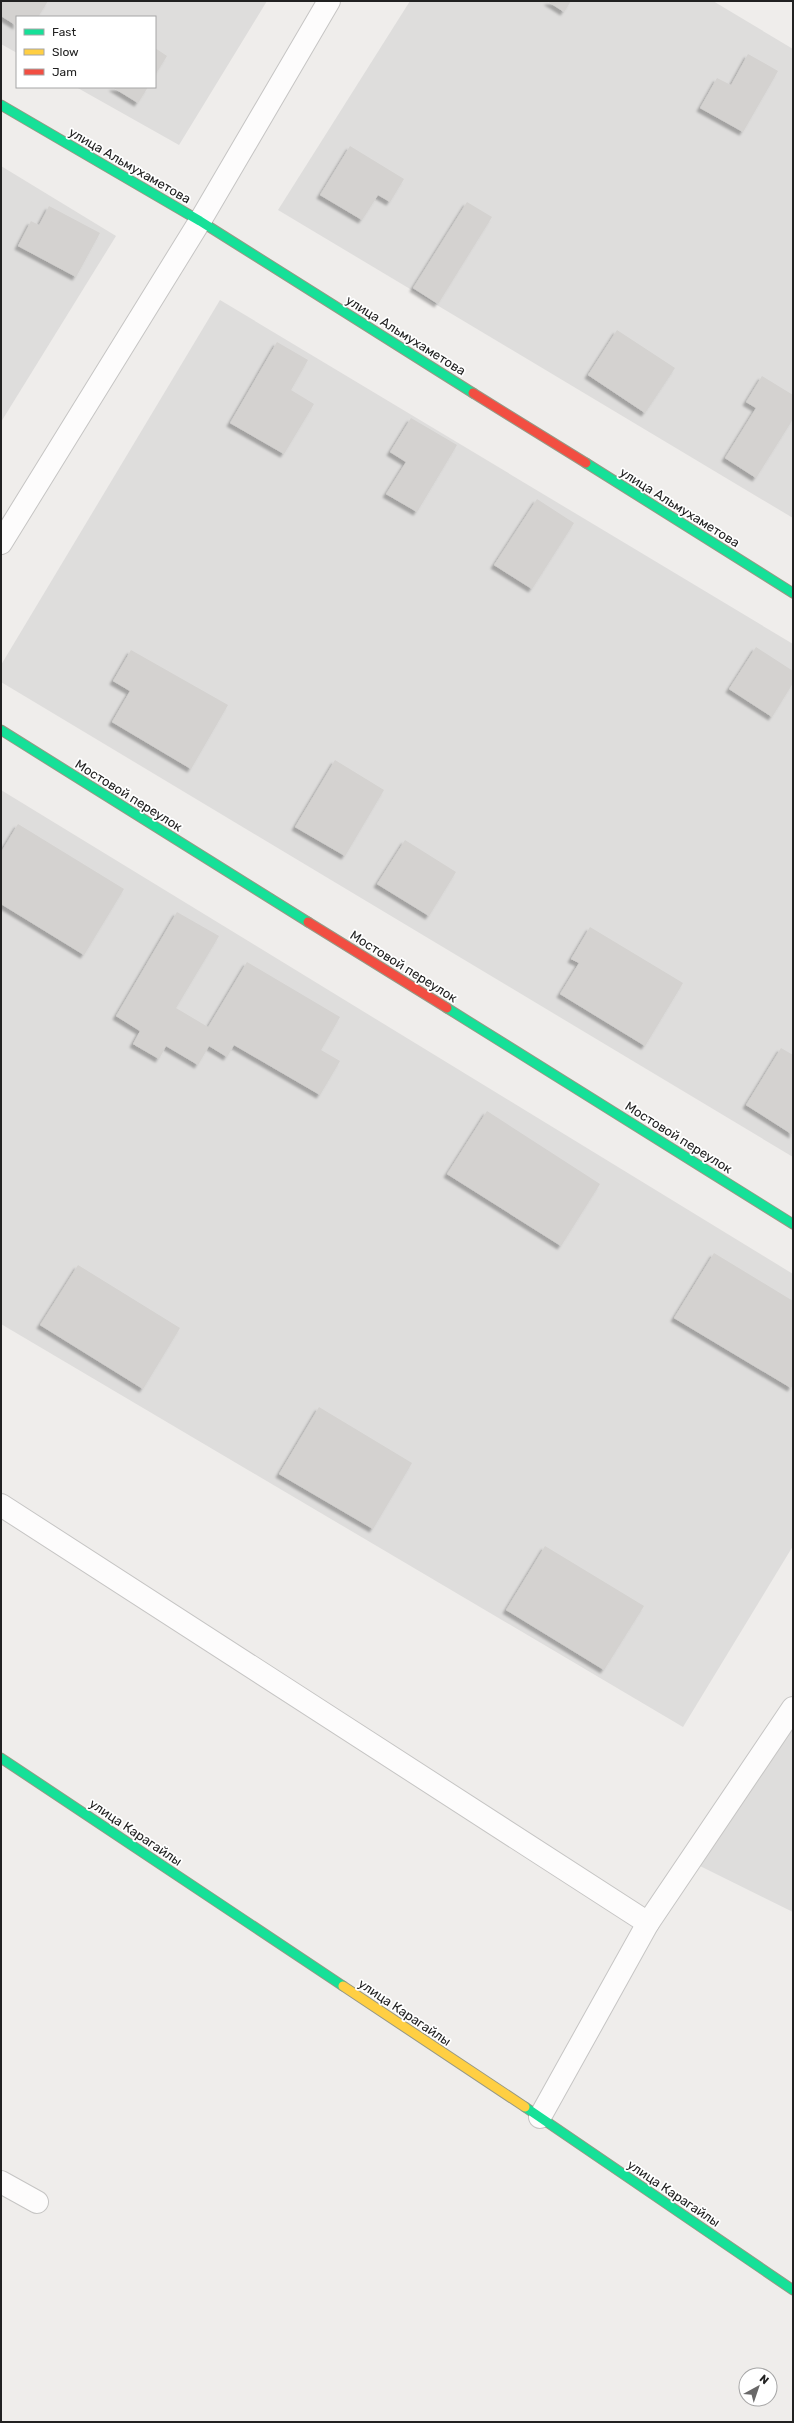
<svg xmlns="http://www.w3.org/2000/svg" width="794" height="2423" font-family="Rubik,sans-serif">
	<defs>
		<filter id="shadow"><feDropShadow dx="-3.5" dy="3.5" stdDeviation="1" flood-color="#0004"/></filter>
	</defs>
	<rect width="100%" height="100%" fill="#efedeb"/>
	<g fill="#dedddc">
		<polygon points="1,1 267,1 179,145 76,87 155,87 155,17 17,17 17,53 1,44"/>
		<polygon points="410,1 713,1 793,49 793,518 278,210"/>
		<polygon points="1,166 116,236 1,422"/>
		<polygon points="220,300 793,644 793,1157 1,682 1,665"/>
		<polygon points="1,790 793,1274 793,1546 683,1727 1,1324"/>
		<polygon points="793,1727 793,1912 700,1866"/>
	</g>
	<g fill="#d4d2d0" filter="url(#shadow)">
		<polygon points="1,1 48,1 38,17 17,17 17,26 1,16"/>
		<polygon points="547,1 571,1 564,12"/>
		<polygon points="155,48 167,56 155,75"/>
		<polygon points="748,54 778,71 743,132 700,108 717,78 731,85"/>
		<polygon points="112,87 148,87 138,103"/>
		<polygon points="350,146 404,179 390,202 378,195 362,220 320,195"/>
		<polygon points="467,202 492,217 438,304 413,288"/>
		<polygon points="49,206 100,233 76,277 18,246 31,221 39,225"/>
		<polygon points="617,330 675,368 645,413 588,375"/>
		<polygon points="277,342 308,360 291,390 314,404 284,454 230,423"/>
		<polygon points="762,376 793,395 793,419 756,478 725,458 756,408 746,402"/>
		<polygon points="411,418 457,445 417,512 386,494 406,462 390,452"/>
		<polygon points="537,499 574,523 532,589 494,565"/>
		<polygon points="756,647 793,671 793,683 772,717 729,689"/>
		<polygon points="131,650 228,705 191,769 112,722 130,691 113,681"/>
		<polygon points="335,760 384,790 345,856 295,827"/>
		<polygon points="18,824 124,889 84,955 1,904 1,852"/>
		<polygon points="405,840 456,872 429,916 377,884"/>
		<polygon points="177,912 219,936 176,1008 208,1027 247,962 340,1017 321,1050 340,1061 320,1095 234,1045 227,1057 209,1046 198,1065 166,1046 159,1059 133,1044 140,1031 116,1016"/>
		<polygon points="590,927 683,983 645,1046 560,994 579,963 571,959"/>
		<polygon points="781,1048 793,1055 793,1135 746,1105"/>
		<polygon points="487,1111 600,1184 561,1246 447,1174"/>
		<polygon points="714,1253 793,1301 793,1385 791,1388 674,1318"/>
		<polygon points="78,1265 180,1328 143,1389 40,1325"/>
		<polygon points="319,1407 412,1463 373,1529 279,1474"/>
		<polygon points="545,1546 644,1606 604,1670 506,1610"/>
	</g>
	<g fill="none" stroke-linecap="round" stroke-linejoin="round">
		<g stroke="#c6c5c4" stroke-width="24">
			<g id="street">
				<polyline points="1,543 200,221 329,1"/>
				<polyline points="1,1505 648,1923"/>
				<polyline points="540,2117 648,1923 793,1708"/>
				<polyline points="1,2182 37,2202"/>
			</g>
		</g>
		<g stroke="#969884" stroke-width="11">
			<g id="fast">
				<polyline points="1,105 200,221 473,393"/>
				<polyline points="586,463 793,593"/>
				<polyline points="1,730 308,922"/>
				<polyline points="447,1008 793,1224"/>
				<polyline points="1,1758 343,1986"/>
				<polyline points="525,2107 793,2290"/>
			</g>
		</g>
		<g stroke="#969884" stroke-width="11">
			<polyline id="slow" points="343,1986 525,2107"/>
		</g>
		<g stroke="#969884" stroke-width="11">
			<g id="jam">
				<polyline points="473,393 586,463"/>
				<polyline points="308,922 447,1008"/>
			</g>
		</g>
		<use href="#street" stroke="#fdfcfc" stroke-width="22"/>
		<use href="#fast" stroke="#16e098" stroke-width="9"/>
		<use href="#slow" stroke="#ffcf43" stroke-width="9"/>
		<use href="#jam" stroke="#f24e42" stroke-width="9"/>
	</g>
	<g text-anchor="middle" stroke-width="3.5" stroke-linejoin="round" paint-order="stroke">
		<g font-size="13" fill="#212121" stroke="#fff">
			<text transform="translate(130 165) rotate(30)" y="5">улица Альмухаметова</text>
			<text transform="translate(406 335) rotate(32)" y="5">улица Альмухаметова</text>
			<text transform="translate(680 507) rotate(32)" y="5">улица Альмухаметова</text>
			<text transform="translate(129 795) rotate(32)" y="5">Мостовой переулок</text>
			<text transform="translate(404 966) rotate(32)" y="5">Мостовой переулок</text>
			<text transform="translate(679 1137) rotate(32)" y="5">Мостовой переулок</text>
			<text transform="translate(136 1832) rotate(34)" y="5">улица Карагайлы</text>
			<text transform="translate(405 2012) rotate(34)" y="5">улица Карагайлы</text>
			<text transform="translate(674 2193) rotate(34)" y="5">улица Карагайлы</text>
		</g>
	</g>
	<rect width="794" height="2423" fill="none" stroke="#212121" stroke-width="4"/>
	<rect x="16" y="16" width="140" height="72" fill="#ffffff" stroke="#a6a6a6"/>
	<rect x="24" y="29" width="20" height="6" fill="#16e098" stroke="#a6a6a6"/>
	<text x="52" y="36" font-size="12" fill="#212121">Fast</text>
	<rect x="24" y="49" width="20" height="6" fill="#ffcf43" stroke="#a6a6a6"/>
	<text x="52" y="56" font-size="12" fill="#212121">Slow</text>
	<rect x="24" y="69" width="20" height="6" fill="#f24e42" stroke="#a6a6a6"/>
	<text x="52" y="76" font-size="12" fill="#212121">Jam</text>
	<g transform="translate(758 2387) rotate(40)"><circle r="19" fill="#ffffff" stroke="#a6a6a6"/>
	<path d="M0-3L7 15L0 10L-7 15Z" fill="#696868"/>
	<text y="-6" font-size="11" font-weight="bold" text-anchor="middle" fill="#212121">N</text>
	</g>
</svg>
